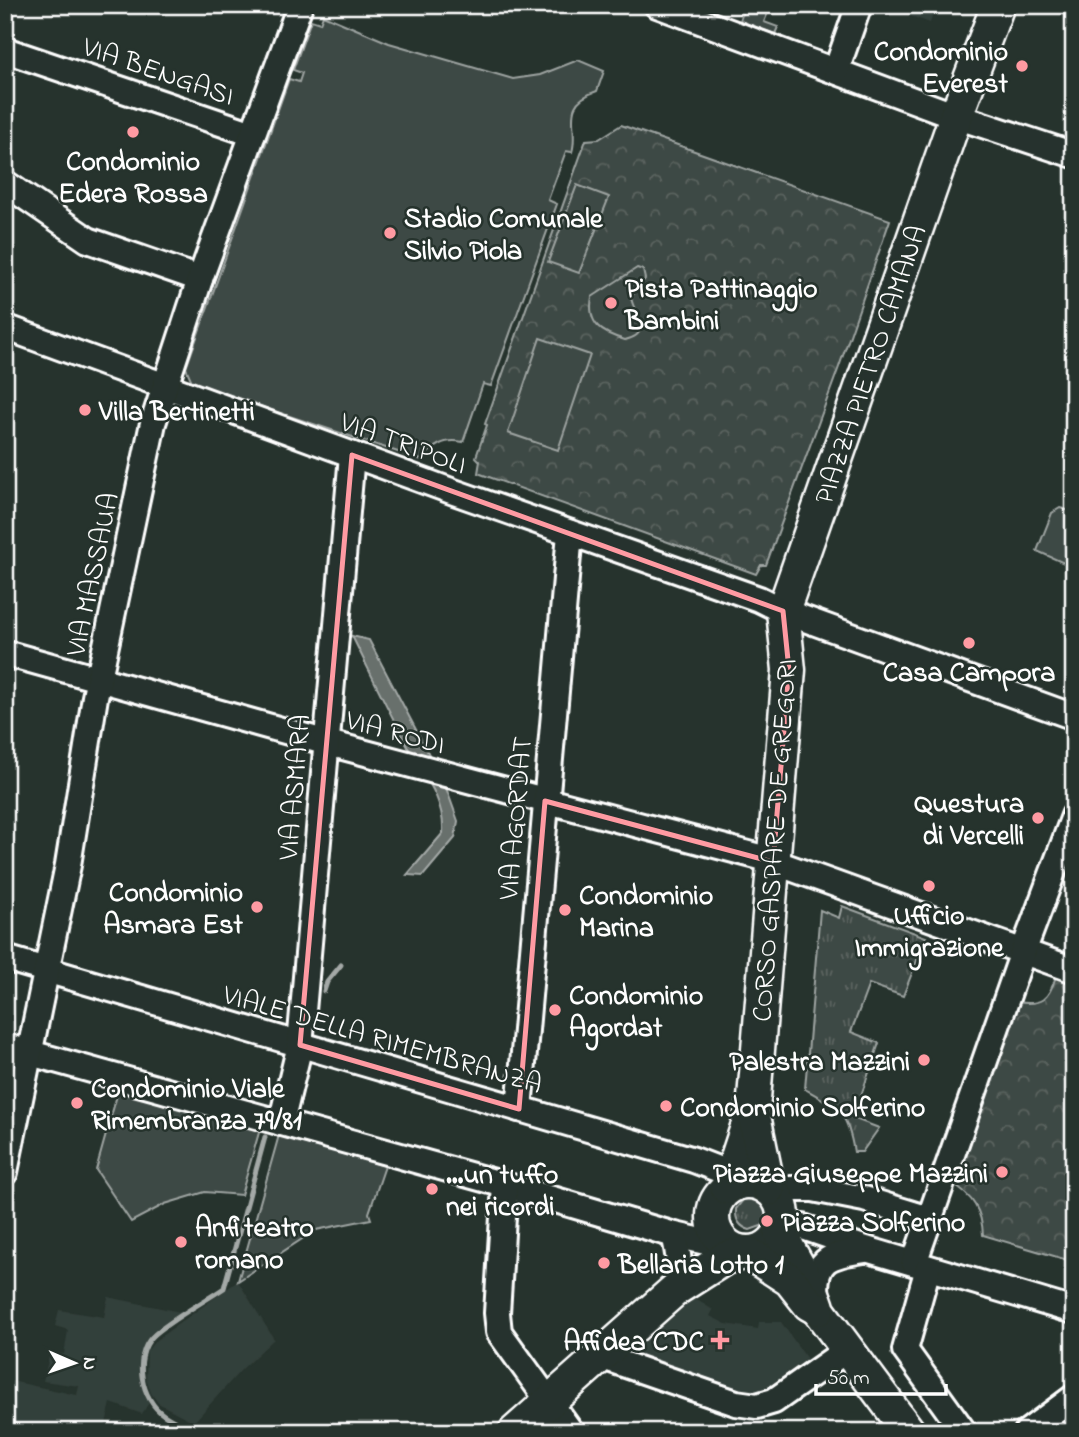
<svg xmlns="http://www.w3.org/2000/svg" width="1079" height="1437" font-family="'Indie Flower',sans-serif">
	<defs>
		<pattern id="grass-tufts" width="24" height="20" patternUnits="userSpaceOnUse" patternTransform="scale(1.75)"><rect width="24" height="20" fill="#3e4944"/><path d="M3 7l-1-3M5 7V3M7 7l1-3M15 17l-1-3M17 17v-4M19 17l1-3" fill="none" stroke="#5b6460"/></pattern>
		<pattern id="park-crowns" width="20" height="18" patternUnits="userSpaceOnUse" patternTransform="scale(1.75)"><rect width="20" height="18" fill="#3e4944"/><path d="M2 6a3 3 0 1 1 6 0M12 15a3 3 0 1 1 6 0" fill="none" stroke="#5b6460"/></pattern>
	</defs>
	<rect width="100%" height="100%" fill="#26332d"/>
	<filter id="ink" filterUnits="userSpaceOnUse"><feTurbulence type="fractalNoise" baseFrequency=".0143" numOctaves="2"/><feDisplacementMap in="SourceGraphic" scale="14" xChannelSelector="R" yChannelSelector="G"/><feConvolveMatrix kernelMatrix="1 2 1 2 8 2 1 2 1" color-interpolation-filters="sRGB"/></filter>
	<g filter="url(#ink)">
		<g fill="#333f3a">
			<polygon points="880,5 936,5 930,23"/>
			<polygon points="238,1281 274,1339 241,1370 194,1422 158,1403 151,1393 146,1378 147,1351 156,1340"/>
			<polygon points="108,1297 185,1313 151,1334 144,1345 139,1363 140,1379 145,1396 150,1401 142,1414 111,1403 104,1432 5,1432 5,1413 11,1381 77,1395 79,1386 43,1381 50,1352 64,1354 68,1330 55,1326 59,1310 104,1317"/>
			<polygon points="694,1298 713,1310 710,1316 726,1324 758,1329 759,1322 781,1322 807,1359 750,1399 634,1357 634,1351"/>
		</g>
		<g fill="url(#grass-tufts)" stroke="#9ea4a2" stroke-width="2">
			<path d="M842 906 926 937 903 996 869 984 851 1032 879 1043 854 1116 855 1119 879 1128 862 1152H854C847 1111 840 1109 805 1089L820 910 839 918Z"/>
			<path d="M753 1197 763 1202 768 1216 764 1225 750 1230C740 1227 735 1220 736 1209L743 1200Z"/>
		</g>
		<g fill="url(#park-crowns)" stroke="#9ea4a2" stroke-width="2">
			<polygon points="621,125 890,220 839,367 766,565 761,565 756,574 478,473 480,461 476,457 487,425 485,424 586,140 599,139"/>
			<path d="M1056 976 1074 982V1262L983 1235C982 1211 973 1196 952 1184L1016 1002C1041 1006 1049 1000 1056 976Z"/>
		</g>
		<g fill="#3e4944" stroke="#9ea4a2" stroke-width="2">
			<polygon points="745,5 766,5 765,9 769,10 764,22 778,27 775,34 740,21"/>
			<path d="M323 15 389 43 513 79 540 75 578 60 604 71 597 91C558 104 580 127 572 152L566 151 548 200 557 204 491 386 483 384 463 442C444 438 433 446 422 460L193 384 186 368 289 79 299 82 302 73 293 70 311 20 320 23Z"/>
			<polygon points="577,185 609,197 579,273 548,262"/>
			<path d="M637 268 643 270 645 279 631 297C632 312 656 333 625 340 601 333 587 324 592 297Z"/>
			<polygon points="540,338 590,355 558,450 508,433"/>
			<polygon points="1060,508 1074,512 1074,563 1064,563 1037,551 1052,513"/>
			<polygon points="119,1088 260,1129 241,1195 205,1192 165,1204 131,1222 96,1170"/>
			<polygon points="279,1135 385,1166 369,1213 371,1219 316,1230 238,1281"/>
		</g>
		<path fill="#67706c" stroke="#a4a9a7" stroke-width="2" d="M352 636 369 640 445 785 458 821 455 838 423 876 407 875 443 833C445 800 424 775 409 749 389 712 371 674 352 636Z"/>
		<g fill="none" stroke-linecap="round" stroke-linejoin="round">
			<g stroke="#a4a9a7" stroke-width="5">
				<polyline points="324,991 327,982 341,965"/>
				<path d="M198 1432C187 1427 174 1422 164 1415 141 1400 133 1357 152 1337 167 1322 205 1301 224 1288L265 1137"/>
			</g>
			<g stroke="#fff" stroke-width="30">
				<g id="minor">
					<polyline points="657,5 956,116 1074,155"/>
					<polyline points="5,50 253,134"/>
					<polyline points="836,71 859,5"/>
					<polyline points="5,183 88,240 200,279"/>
					<polyline points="5,327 454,492 759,599 783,611 1074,717"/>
					<polyline points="5,653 328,743 760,857 1074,970"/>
					<polyline points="5,958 694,1160 720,1170 741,1182"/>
					<polyline points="5,1046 505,1185 671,1234 732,1248"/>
					<polyline points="519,1109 570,533"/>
					<polyline points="281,1123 300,1045 352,455"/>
					<polyline points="5,1172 68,865 95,697 153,423 200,279 300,5"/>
					<polyline points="505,1185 497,1313 499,1332 571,1432"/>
					<polyline points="769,1189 813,1189 864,1199 929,1219"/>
					<polyline points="780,1231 803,1227 866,1249 1074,1311"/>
					<path d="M674 1235C679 1254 681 1270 676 1289"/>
					<polyline points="914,1263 1023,952 1074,816"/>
					<polyline points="928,1268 905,1350 964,1432"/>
					<path d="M817 1300C812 1259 829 1255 864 1250"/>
					<polyline points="600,1356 736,1403 757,1406 774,1401 848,1349"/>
					<polyline points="1027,1432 1074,1397"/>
				</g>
			</g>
			<g stroke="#fff" stroke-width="37">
				<g id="major">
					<circle cx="748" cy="1217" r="35"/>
					<polyline points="727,1188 752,1112"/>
					<polyline points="769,1189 753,1111 789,670 783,611 956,116 998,5"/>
					<path d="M780 1231C791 1258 812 1283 819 1311L909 1432"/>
					<polyline points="515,1432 676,1289 725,1258 747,1252 790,1280 809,1304 818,1309"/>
				</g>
			</g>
			<use href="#minor" stroke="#26332d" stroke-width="24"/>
			<use href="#major" stroke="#26332d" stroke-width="32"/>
		</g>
	</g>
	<path fill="none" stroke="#ff9aa2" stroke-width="5" stroke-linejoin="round" d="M352 455 783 611 789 670 773 862 545 801 519 1109 300 1045Z"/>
	<g fill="#ff9aa2" stroke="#26332d" stroke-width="2.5">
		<circle cx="1022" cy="66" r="7"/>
		<circle cx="133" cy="132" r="7"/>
		<circle cx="390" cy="233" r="7"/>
		<circle cx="611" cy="303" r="7"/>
		<circle cx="85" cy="410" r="7"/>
		<circle cx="969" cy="643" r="7"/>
		<circle cx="1038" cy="818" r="7"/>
		<circle cx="929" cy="886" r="7"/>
		<circle cx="257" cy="907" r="7"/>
		<circle cx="565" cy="910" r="7"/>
		<circle cx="555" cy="1010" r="7"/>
		<circle cx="924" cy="1060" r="7"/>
		<circle cx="77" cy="1103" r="7"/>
		<circle cx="666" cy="1106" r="7"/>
		<circle cx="1002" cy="1172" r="7"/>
		<circle cx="432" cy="1189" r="7"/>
		<circle cx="767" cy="1221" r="7"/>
		<circle cx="181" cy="1242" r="7"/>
		<circle cx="604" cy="1263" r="7"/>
		<path d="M716.5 1329.5h7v7h7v7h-7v7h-7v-7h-7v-7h7z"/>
	</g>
	<g text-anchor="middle" stroke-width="5" stroke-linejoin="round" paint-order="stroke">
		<g font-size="28" font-weight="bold" fill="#fff" stroke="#26332d" text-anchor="start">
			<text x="1008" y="60" text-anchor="end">Condominio<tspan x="1008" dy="32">Everest</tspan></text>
			<text x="133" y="170" text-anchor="middle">Condominio<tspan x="133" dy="32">Edera Rossa</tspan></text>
			<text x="404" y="227">Stadio Comunale<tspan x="404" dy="32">Silvio Piola</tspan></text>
			<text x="625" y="297">Pista Pattinaggio<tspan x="625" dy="32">Bambini</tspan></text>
			<text x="99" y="420">Villa Bertinetti</text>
			<text x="969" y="681" text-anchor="middle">Casa Campora</text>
			<text x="1024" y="812" text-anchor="end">Questura<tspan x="1024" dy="32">di Vercelli</tspan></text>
			<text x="243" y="901" text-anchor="end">Condominio<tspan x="243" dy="32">Asmara Est</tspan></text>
			<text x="579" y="904">Condominio<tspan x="579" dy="32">Marina</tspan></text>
			<text x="929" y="924" text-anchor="middle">Ufficio<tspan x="929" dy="32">Immigrazione</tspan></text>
			<text x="569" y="1004">Condominio<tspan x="569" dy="32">Agordat</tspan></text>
			<text x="910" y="1070" text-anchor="end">Palestra Mazzini</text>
			<text x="91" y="1097">Condominio Viale<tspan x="91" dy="32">Rimembranza 79/81</tspan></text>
			<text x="680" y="1116">Condominio Solferino</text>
			<text x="988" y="1182" text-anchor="end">Piazza Giuseppe Mazzini</text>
			<text x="446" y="1183">...un tuffo<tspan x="446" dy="32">nei ricordi</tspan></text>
			<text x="781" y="1231">Piazza Solferino</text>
			<text x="195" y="1236">Anfiteatro<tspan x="195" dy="32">romano</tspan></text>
			<text x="618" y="1273">Bellaria Lotto 1</text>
			<text x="704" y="1350" text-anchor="end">Affidea CDC</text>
		</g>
		<g font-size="28" fill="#fff" stroke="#26332d">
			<text transform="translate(159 70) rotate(19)" y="10">VIA BENGASI</text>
			<text transform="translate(869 364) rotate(-71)" y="10">PIAZZA PIETRO CAMANA</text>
			<text transform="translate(404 442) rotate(20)" y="10">VIA TRIPOLI</text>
			<text transform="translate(91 574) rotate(-78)" y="10">VIA MASSAUA</text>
			<text transform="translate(396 731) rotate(15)" y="10">VIA RODI</text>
			<text transform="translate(293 787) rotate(-85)" y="10">VIA ASMARA</text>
			<text transform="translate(514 818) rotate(-85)" y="10">VIA AGORDAT</text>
			<text transform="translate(773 840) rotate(-86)" y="10">CORSO GASPARE DE GREGORI</text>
			<text transform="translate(383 1038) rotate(16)" y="10">VIALE DELLA RIMEMBRANZA</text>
		</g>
	</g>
	<rect width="1079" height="1437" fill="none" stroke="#26332d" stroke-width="28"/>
	<rect x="14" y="14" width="1051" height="1409" fill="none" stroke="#fff" stroke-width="2.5" filter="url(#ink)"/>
	<g transform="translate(74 1363) rotate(92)" stroke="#26332d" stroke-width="5" paint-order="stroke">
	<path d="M0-5L12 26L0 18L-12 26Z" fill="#ffffff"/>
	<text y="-10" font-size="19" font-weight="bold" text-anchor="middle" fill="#ffffff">N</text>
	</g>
	<path d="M816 1384v10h130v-10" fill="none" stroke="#ffffff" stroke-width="3.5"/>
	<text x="827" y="1384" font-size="21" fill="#ffffff" stroke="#26332d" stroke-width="5" paint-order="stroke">50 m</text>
</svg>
